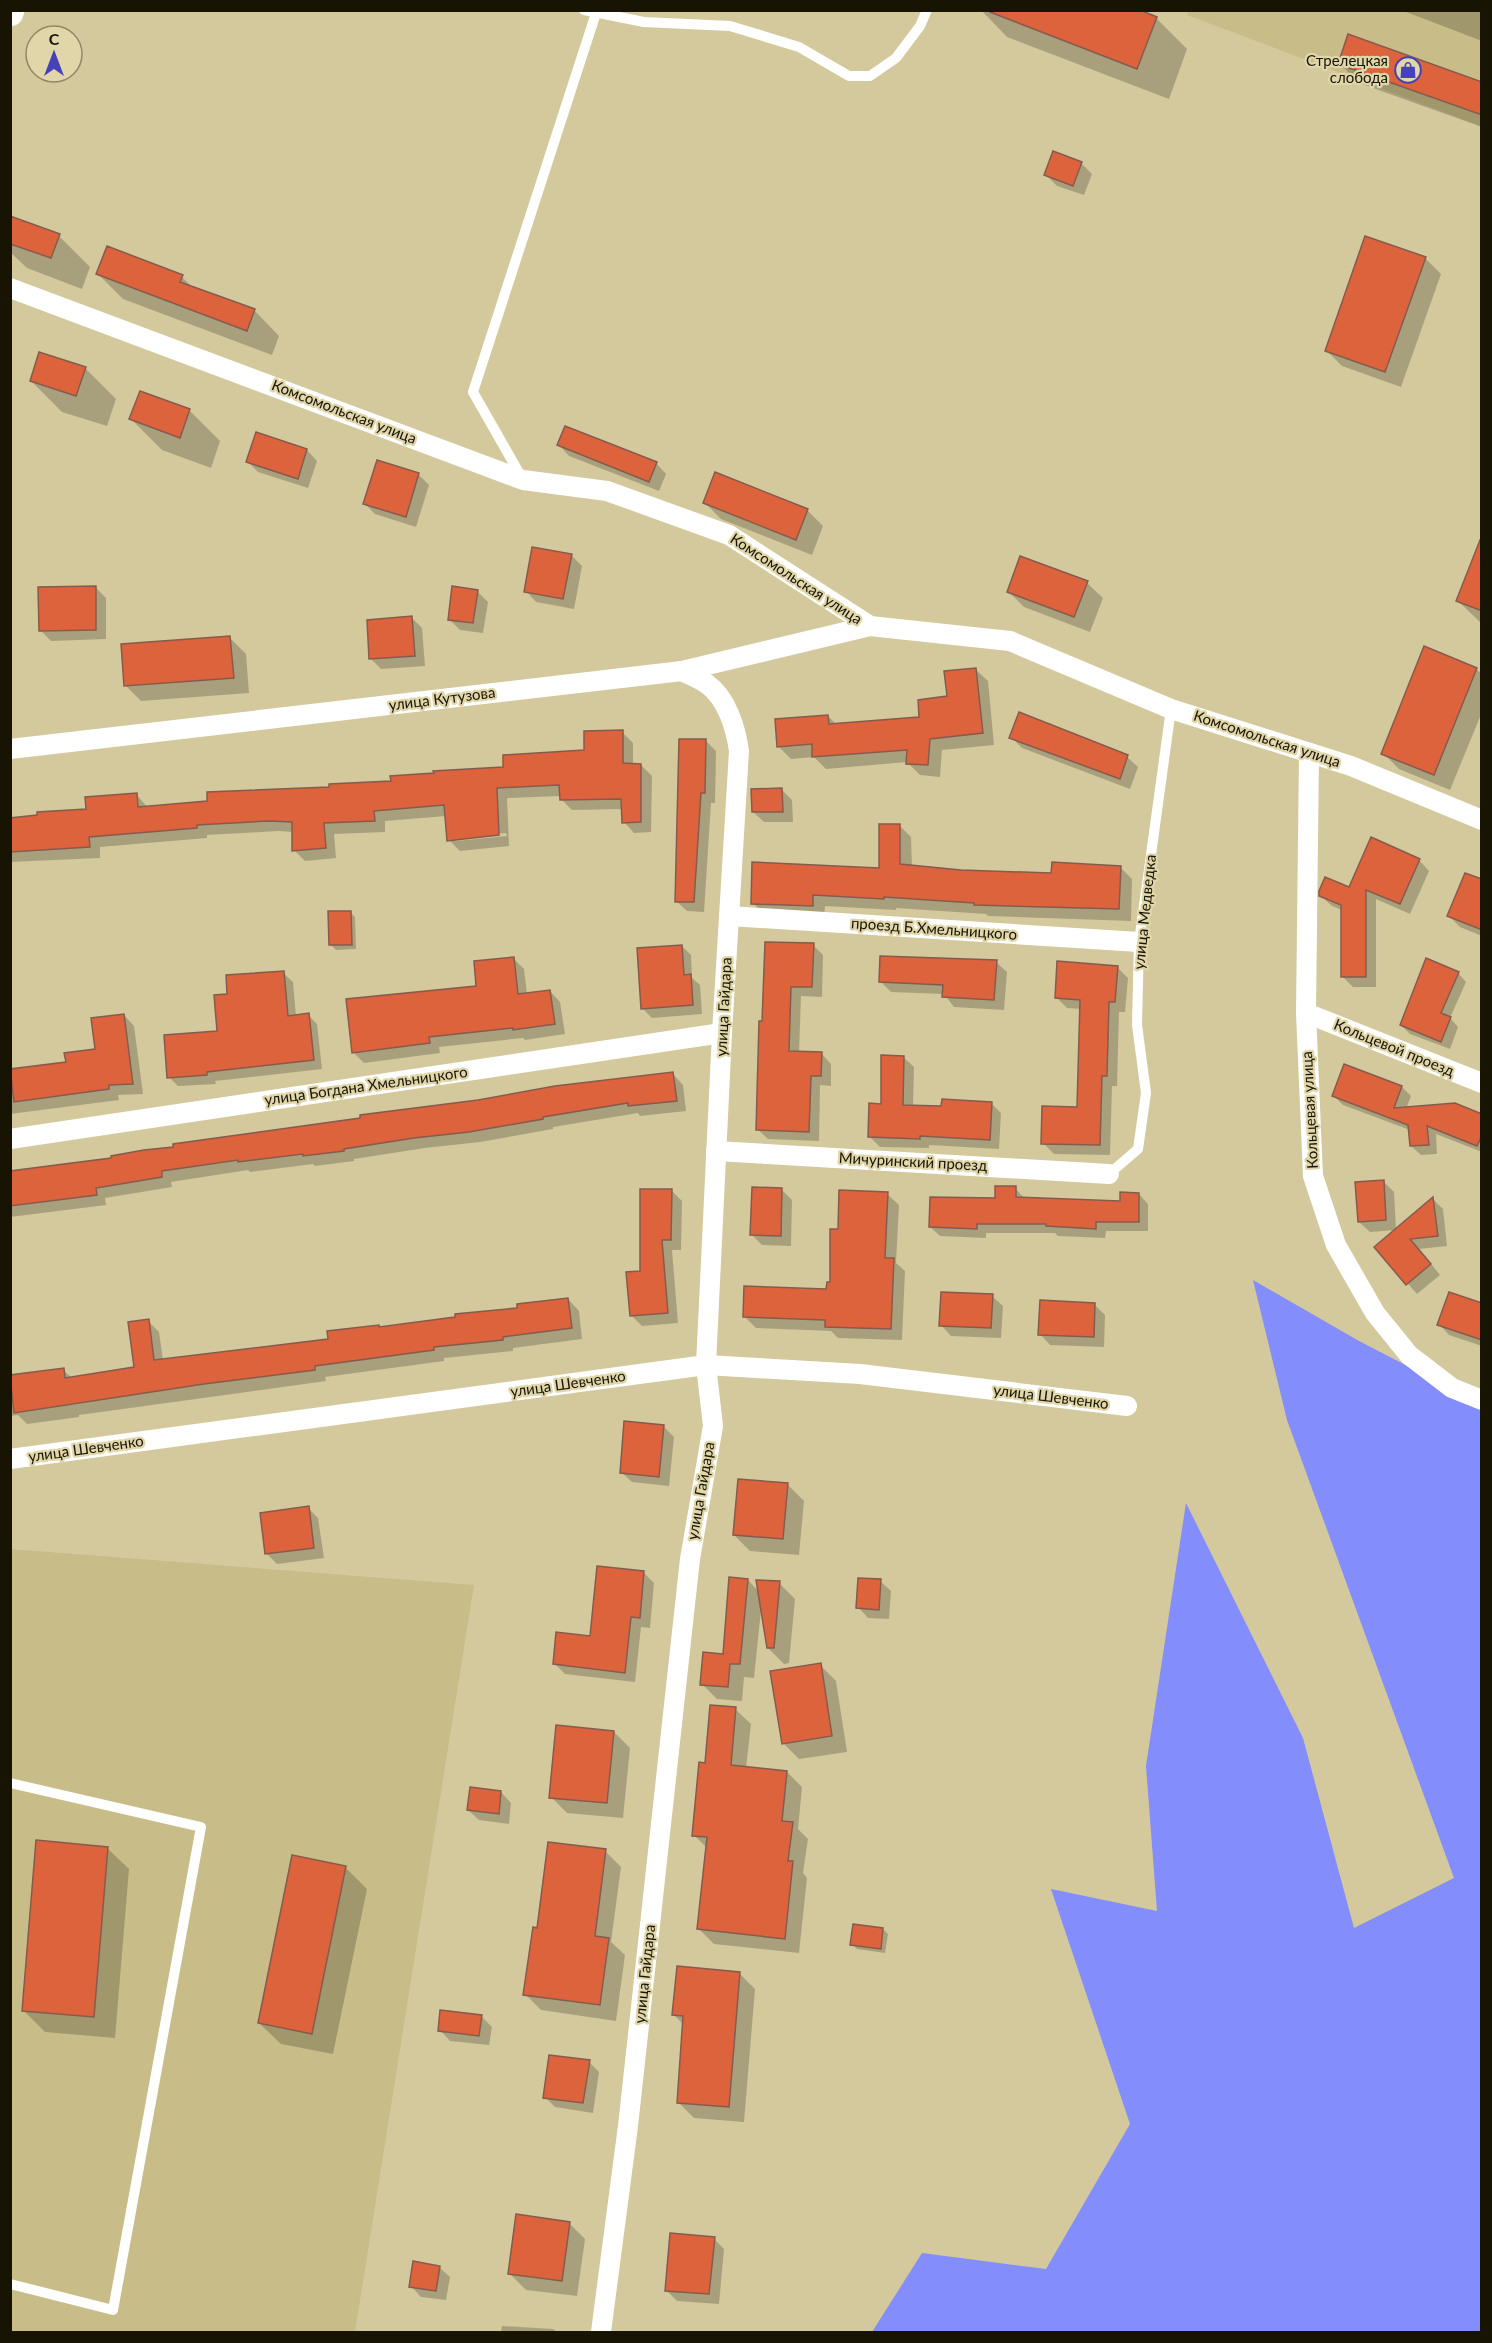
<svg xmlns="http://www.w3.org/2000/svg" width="1492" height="2343" font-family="Lato,sans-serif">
	<rect width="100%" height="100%" fill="#d3c99c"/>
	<g fill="#c8bd88">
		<polygon points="1188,10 1481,11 1481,126 1187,15"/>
		<polygon points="10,1549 474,1585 355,2332 11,2332"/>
	</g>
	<polygon fill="#838dfc" points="1253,1280 1359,1341 1481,1404 1481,2332 872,2332 922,2253 1046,2269 1130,2124 1051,1889 1157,1911 1146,1766 1186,1503 1303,1738 1354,1928 1454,1878 1287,1420"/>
	<g fill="#0003" fill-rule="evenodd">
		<polygon points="981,10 1136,10 1156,18 1187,49 1169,99 1007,37"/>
		<polygon points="1401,10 1482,10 1482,41"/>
		<polygon points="1339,63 1482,85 1482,127 1359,83"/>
		<polygon points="1081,163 1092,174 1084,195 1057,186 1046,175"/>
		<polygon points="10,218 59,236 90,267 82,289 27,268 10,252"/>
		<polygon points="1425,258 1441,274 1401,387 1342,366 1326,350"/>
		<polygon points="98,274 182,277 194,289 254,310 279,336 272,355 123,299"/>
		<polygon points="85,368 116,399 107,426 62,412 31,381"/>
		<polygon points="189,410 220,441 211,468 162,450 131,419"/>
		<polygon points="559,445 656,463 666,474 659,491 569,456"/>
		<polygon points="307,450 317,461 308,488 258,472 248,462"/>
		<polygon points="418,474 429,485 416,527 375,514 365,504"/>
		<polygon points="705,503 807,510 823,526 812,555 721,519"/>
		<polygon points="1482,541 1482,624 1458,601"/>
		<polygon points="571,555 582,566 574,609 536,602 526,591"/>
		<polygon points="1087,583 1103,598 1090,632 1024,607 1008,591"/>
		<polygon points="95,587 106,598 106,639 51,641 40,630"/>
		<polygon points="477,591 488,602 483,633 460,630 449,619"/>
		<polygon points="412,618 422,628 425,666 381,669 371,659"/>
		<polygon points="230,638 246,654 249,693 141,701 125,685"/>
		<polygon points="975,669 988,681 994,745 942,750 940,777 920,775 907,762 826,769 814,757 791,759 779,747 828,716 837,725 921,718 948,698"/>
		<polygon points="1476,669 1482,674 1482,712 1450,790 1399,769 1383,753"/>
		<path d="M622 732 633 743V765H641L652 776 651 832 634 833 624 822 623 809 572 810 561 799V796L507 798 509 846 460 851 449 840 446 816 385 821V832L334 834 336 858 305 861 294 850 293 832 279 831 207 835V838L100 847V858L10 862V819L88 811 136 794 148 808 505 769 586 751ZM506 833 507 836 456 841V838Z"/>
		<polygon points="1011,737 1127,757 1138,767 1130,789 1022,748"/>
		<polygon points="706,741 716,751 715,803 711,803 704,912 687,911 676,901"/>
		<polygon points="782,790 792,800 793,822 764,822 753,812"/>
		<polygon points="899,825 911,837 912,867 1053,875 1120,867 1132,879 1131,921 988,916 986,914 896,908 896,910 825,906 824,917 765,915 753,903 881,870"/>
		<polygon points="1419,860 1429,871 1410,914 1376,899 1376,987 1353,987 1342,976 1342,910 1332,906 1321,896 1349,889"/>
		<polygon points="1482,881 1482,936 1460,927 1449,916"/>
		<polygon points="350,912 355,917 356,949 336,950 331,945"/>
		<polygon points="813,945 823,955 822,997 801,996 799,1053 821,1053 831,1064 831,1086 820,1085 819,1141 768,1139 757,1129 764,1023"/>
		<polygon points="682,946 691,955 692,978 700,985 702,1014 652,1018 643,1009"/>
		<polygon points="514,959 524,969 527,994 550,991 560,1002 565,1034 525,1040 523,1038 439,1047 440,1053 364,1063 353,1052 478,987"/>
		<polygon points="996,962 1007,972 1004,1010 954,1007 944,994 891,992 881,982"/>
		<polygon points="1117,967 1128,978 1125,1012 1119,1012 1117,1086 1112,1086 1110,1155 1054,1154 1043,1143 1079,1108 1081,1009 1067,1008 1056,997"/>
		<polygon points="283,973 293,982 296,1016 308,1015 317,1024 322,1069 215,1081 216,1084 178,1086 169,1077 219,1032 229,995"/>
		<polygon points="1458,973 1466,982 1450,1018 1458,1027 1450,1049 1410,1034 1401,1025"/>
		<polygon points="124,1015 134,1026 143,1094 118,1095 119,1100 10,1114 10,1071 67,1064 97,1051"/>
		<polygon points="903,1057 914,1067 913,1106 943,1107 991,1103 1001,1113 999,1149 929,1145 929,1148 880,1147 870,1137"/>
		<polygon points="673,1074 683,1085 686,1111 640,1116 638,1113 553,1127 553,1129 480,1142 425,1148 354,1159 354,1161 315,1166 313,1164 250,1172 248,1170 171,1182 172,1187 105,1198 106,1205 10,1217 10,1172 113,1159"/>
		<polygon points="1402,1087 1411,1096 1406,1109 1482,1115 1482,1152 1436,1134 1437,1154 1421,1155 1411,1146 1410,1130 1343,1105 1334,1096"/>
		<polygon points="1383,1181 1394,1192 1396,1230 1370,1232 1359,1222"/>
		<polygon points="1015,1188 1025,1199 1121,1203 1139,1194 1148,1204 1148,1231 1106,1231 1105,1238 1058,1236 1055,1233 986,1233 986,1238 940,1236 930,1227 997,1200"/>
		<polygon points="671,1190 682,1201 681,1250 672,1250 678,1323 642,1326 631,1315 641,1272"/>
		<polygon points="782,1190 792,1200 791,1246 762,1245 751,1234"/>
		<polygon points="887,1194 899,1205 896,1263 905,1271 902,1340 838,1338 831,1331 756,1328 744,1316 828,1290 832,1284 839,1231"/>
		<polygon points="1433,1199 1443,1209 1447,1246 1419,1249 1440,1275 1417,1294 1376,1247"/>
		<polygon points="992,1296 1003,1306 1001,1338 951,1336 941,1325"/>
		<polygon points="568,1299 579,1311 582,1339 513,1348 513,1351 444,1358 444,1361 325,1377 326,1381 79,1415 79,1417 27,1424 18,1415 10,1416 10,1376 63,1370 72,1378 135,1368 148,1321 159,1332 163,1360 330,1341 378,1326 381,1328 519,1309"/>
		<polygon points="1094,1304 1105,1315 1104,1347 1050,1345 1040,1334"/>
		<polygon points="1482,1305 1482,1346 1449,1335 1439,1324"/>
		<polygon points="663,1426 674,1437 669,1486 632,1482 621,1472"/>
		<polygon points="788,1485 804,1501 799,1555 750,1551 734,1535"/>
		<polygon points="308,1508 318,1518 324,1558 277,1564 267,1554"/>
		<polygon points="643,1572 654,1583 650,1628 641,1627 635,1682 565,1674 554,1663 592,1638"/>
		<polygon points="748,1580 759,1592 779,1583 795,1599 789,1663 784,1664 768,1648 761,1610 754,1678 744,1677 742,1701 717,1699 702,1684 724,1655"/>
		<polygon points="880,1581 891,1591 889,1619 868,1618 858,1607"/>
		<polygon points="820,1665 836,1681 847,1752 799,1759 783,1743"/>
		<polygon points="735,1709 751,1724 746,1768 787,1772 802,1787 798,1829 808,1839 803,1873 807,1878 799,1953 714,1944 699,1929 708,1849 694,1835"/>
		<polygon points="614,1732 630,1748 623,1818 567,1813 551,1797"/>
		<polygon points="501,1792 511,1803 509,1824 479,1820 468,1810"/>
		<polygon points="107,1848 129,1869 115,2038 45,2032 23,2010"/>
		<polygon points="605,1851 621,1867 611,1942 625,1955 616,2021 541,2010 525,1994"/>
		<polygon points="345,1867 367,1889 333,2054 281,2044 259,2023"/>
		<polygon points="883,1929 888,1934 885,1953 857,1949 852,1944"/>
		<polygon points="739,1973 755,1989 744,2122 694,2118 678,2102 684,2025 674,2015"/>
		<polygon points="481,2016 492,2027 489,2045 450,2041 440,2030"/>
		<polygon points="589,2062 599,2072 593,2113 555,2107 545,2097"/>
		<polygon points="569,2223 585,2239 577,2296 526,2290 510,2274"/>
		<polygon points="714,2239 724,2249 719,2304 677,2301 666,2290"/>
		<polygon points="439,2267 450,2277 446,2300 421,2297 411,2286"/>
		<polygon points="502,2326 553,2329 557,2332 501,2332"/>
	</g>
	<g fill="#dd633d" stroke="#865b4e" stroke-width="1.5">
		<polygon points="991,10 1140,10 1157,17 1137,69 990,12"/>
		<polygon points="1348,34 1482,82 1482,115 1338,64"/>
		<polygon points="1053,151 1082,162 1073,186 1044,175"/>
		<polygon points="10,216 60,234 51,258 10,244"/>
		<polygon points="1365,236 1426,257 1385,372 1325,351"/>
		<polygon points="107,246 183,275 180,282 255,309 247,331 96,274"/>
		<polygon points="39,352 86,367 76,396 30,381"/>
		<polygon points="140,391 190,409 180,438 129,419"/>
		<polygon points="565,426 657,462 649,482 557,445"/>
		<polygon points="256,432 307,449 298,479 246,462"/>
		<polygon points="377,460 419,473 406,517 363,504"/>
		<polygon points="715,472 808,509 796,540 703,503"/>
		<polygon points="1480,540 1482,541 1482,611 1456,601"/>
		<polygon points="532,547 572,554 563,599 524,592"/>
		<polygon points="1020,556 1088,581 1074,617 1007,592"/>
		<polygon points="96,586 96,630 39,631 38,587"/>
		<polygon points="452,586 478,590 473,623 448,620"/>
		<polygon points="412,616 415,656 369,659 367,620"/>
		<polygon points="230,636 234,678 124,686 121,644"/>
		<polygon points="1424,646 1477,668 1434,775 1381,754"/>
		<polygon points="976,668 983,733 930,739 928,765 906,764 907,750 812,757 812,744 777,747 775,719 828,715 829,724 919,717 918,700 947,696 944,671"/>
		<polygon points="1019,712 1128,755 1120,779 1009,738"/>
		<polygon points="623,730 623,763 641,764 641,822 622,823 621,799 560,800 559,785 497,788 499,835 447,841 444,805 374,811 375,821 324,823 326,848 292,851 292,822 268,821 197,825 197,828 89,837 90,847 10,852 10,818 37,815 37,812 86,809 85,797 137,793 138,807 207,801 207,792 329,787 329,784 391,781 390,776 434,773 433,771 503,767 503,755 584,750 584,731"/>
		<polygon points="679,739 706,739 705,793 701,793 694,902 675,902"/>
		<polygon points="782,788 783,812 752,812 751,789"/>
		<polygon points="879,824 900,824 900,864 961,870 1051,873 1052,862 1121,866 1119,909 974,905 974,903 884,897 884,899 813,895 813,906 751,904 752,862 879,868"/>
		<polygon points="1371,837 1420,859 1400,904 1366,890 1366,977 1341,977 1341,905 1319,896 1319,891 1325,877 1349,887"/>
		<polygon points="1465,873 1482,879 1482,930 1447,916"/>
		<polygon points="328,911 351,911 352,945 329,945"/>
		<polygon points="765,942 814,943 812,987 791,987 789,1051 822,1052 821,1076 811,1076 809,1132 756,1130 759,1021 762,1021"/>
		<polygon points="682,945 684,975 691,974 693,1005 641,1009 637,948"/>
		<polygon points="880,956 997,960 994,1000 942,997 943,985 879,982"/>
		<polygon points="514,957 518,994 550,990 555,1024 513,1030 513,1028 429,1037 430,1043 352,1053 346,999 476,986 474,961"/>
		<polygon points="1426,958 1459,972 1441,1013 1451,1017 1441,1042 1400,1025"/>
		<polygon points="1057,961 1118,966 1115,1002 1109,1002 1107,1076 1102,1076 1100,1145 1041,1144 1042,1106 1077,1107 1080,1000 1055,998"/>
		<polygon points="284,971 288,1016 309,1013 314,1060 207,1072 207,1075 167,1078 164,1035 217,1031 214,995 227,994 226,975"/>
		<polygon points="124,1014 133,1084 109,1085 109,1089 14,1102 10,1069 66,1062 64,1053 95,1049 91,1018"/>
		<polygon points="881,1055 904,1056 903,1105 941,1106 942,1099 992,1102 990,1140 920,1136 920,1139 868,1137 869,1103 881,1104"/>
		<polygon points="1344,1064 1402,1086 1394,1108 1455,1103 1482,1114 1482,1135 1477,1146 1427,1126 1429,1145 1410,1146 1408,1125 1332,1096"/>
		<polygon points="673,1072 677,1101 628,1106 628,1103 543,1117 543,1119 469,1132 414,1138 344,1149 344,1151 303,1156 303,1154 238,1162 238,1160 162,1171 162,1177 96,1188 97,1195 10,1206 10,1171 111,1158 111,1156 144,1150 173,1147 173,1144 360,1118 360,1115 478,1100 555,1086"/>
		<polygon points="1384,1180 1386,1220 1358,1222 1355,1182"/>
		<polygon points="995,1186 1016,1186 1016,1197 1120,1201 1120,1192 1139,1193 1139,1222 1096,1222 1096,1229 1046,1226 1046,1224 977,1224 977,1229 929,1227 930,1197 995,1198"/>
		<polygon points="752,1187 782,1188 781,1236 750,1235"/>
		<polygon points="640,1189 672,1189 671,1240 662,1240 668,1313 630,1316 626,1272 640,1271"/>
		<polygon points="839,1190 888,1192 885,1258 894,1258 891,1329 825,1327 825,1320 743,1317 744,1286 826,1289 827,1282 830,1282 830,1229 838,1229"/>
		<polygon points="1433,1197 1438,1236 1410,1239 1431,1264 1406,1285 1374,1247"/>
		<polygon points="941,1292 993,1294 991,1328 939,1326"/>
		<polygon points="1449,1292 1482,1303 1482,1340 1437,1325"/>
		<polygon points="568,1298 572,1328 503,1337 503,1340 434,1347 434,1350 315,1366 315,1370 204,1384 14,1413 10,1375 64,1368 65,1378 134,1367 128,1322 149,1319 154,1360 328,1339 327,1331 379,1325 379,1327 455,1317 455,1314 517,1308 517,1304"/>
		<polygon points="1040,1300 1095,1303 1094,1337 1038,1335"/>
		<polygon points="624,1421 664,1425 659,1477 620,1473"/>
		<polygon points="738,1479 788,1483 783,1539 733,1535"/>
		<polygon points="309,1506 314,1548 265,1554 260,1513"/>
		<polygon points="597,1566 644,1571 640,1618 631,1617 625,1673 553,1664 556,1632 590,1636"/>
		<polygon points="729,1577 748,1579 740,1664 730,1664 728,1687 700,1685 703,1652 723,1654"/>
		<polygon points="858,1578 881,1579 879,1610 856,1608"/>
		<polygon points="756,1580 780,1581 774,1648 767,1648"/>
		<polygon points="821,1663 832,1736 782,1744 770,1671"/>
		<polygon points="710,1705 736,1707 731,1765 787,1771 782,1821 793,1822 788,1861 793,1861 785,1939 697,1929 707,1837 692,1836 699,1762 705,1763"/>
		<polygon points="556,1725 614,1731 607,1803 549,1798"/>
		<polygon points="470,1787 501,1791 499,1814 467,1810"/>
		<polygon points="36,1840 108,1847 94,2017 22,2011"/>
		<polygon points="548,1842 606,1849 595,1936 609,1938 600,2005 523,1995 533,1927 537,1928"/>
		<polygon points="292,1855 346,1866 312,2034 258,2023"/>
		<polygon points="853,1924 883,1928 881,1949 850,1945"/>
		<polygon points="677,1966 740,1972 729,2107 677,2103 683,2016 672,2015"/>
		<polygon points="440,2010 482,2015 479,2036 438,2031"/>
		<polygon points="549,2055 590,2060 583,2103 543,2098"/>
		<polygon points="516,2214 570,2222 562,2281 508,2274"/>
		<polygon points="670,2233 715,2237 709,2294 665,2291"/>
		<polygon points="413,2261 440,2266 436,2291 409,2287"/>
	</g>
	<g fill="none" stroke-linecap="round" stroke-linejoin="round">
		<g stroke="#fff" stroke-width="10">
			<polyline points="584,10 644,22 730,26 799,47 849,76 870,76 896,58 920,26 927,10"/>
			<polyline points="522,478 473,392 597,10"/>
			<polyline points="1109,1174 1138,1149 1146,1093 1137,1025 1139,942 1171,709"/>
			<polyline points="10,1783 201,1827 113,2310 10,2284"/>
		</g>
		<g stroke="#fff" stroke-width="20">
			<polyline points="10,288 523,480 607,491 729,535 870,626 1010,641 1171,709 1351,766 1482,820"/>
			<polyline points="10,749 682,671 870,626"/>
			<polyline points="1309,753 1306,1013 1313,1176 1336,1245 1375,1313 1409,1355 1452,1388 1482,1400"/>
			<polyline points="729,916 1139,942"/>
			<polyline points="1306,1013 1482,1083"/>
			<polyline points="10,1139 722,1033"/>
			<polyline points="716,1151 1109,1174"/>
			<polyline points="10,1459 706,1365 860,1374 1127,1406"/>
			<path d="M601 2332 628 2126 690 1559 713 1426 706 1365 722 1033 739 751C736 729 727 698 707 684 700 679 690 675 682 671"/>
		</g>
		<polyline stroke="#fff" stroke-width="27" points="10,13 11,10"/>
	</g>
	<defs>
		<g id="shop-ring" transform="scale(1.35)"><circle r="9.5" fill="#e0d6a9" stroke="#4542b8" stroke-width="1.5"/><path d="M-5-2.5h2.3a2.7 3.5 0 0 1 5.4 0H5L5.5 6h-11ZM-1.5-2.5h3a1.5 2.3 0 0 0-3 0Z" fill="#4542b8"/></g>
	</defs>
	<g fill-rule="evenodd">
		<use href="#shop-ring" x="1408" y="70"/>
	</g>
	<g text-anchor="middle" stroke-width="4.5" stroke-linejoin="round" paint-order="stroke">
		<g font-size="15" fill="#181404" stroke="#e0d6a9" text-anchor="end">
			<text x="1388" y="66">Стрелецкая<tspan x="1388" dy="17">слобода</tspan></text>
		</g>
		<g font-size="15" fill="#181404" stroke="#e0d6a9">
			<text transform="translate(344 412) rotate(21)" y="5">Комсомольская улица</text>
			<text transform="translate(796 579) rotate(33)" y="5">Комсомольская улица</text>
			<text transform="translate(442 699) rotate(-7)" y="5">улица Кутузова</text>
			<text transform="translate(1267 739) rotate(18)" y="5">Комсомольская улица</text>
			<text transform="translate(1145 912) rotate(-84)" y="5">улица Медведка</text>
			<text transform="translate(934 929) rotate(4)" y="5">проезд Б.Хмельницкого</text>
			<text transform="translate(724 1007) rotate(-87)" y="5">улица Гайдара</text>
			<text transform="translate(1394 1048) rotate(22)" y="5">Кольцевой проезд</text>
			<text transform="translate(366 1086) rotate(-8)" y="5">улица Богдана Хмельницкого</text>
			<text transform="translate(1310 1110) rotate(-93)" y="5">Кольцевая улица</text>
			<text transform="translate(913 1162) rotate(3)" y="5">Мичуринский проезд</text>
			<text transform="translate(568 1384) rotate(-8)" y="5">улица Шевченко</text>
			<text transform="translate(1051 1397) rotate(7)" y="5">улица Шевченко</text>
			<text transform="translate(86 1449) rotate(-8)" y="5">улица Шевченко</text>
			<text transform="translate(701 1491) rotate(-80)" y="5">улица Гайдара</text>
			<text transform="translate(645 1974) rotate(-84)" y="5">улица Гайдара</text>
		</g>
	</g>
	<rect width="1492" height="2343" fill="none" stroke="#181404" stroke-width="24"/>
	<g transform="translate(54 54)"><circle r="28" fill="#e0d6a9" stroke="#908867" stroke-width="1.5"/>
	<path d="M0-4.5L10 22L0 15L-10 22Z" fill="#4542b8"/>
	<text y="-9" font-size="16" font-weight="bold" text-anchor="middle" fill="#181404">С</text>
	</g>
</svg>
